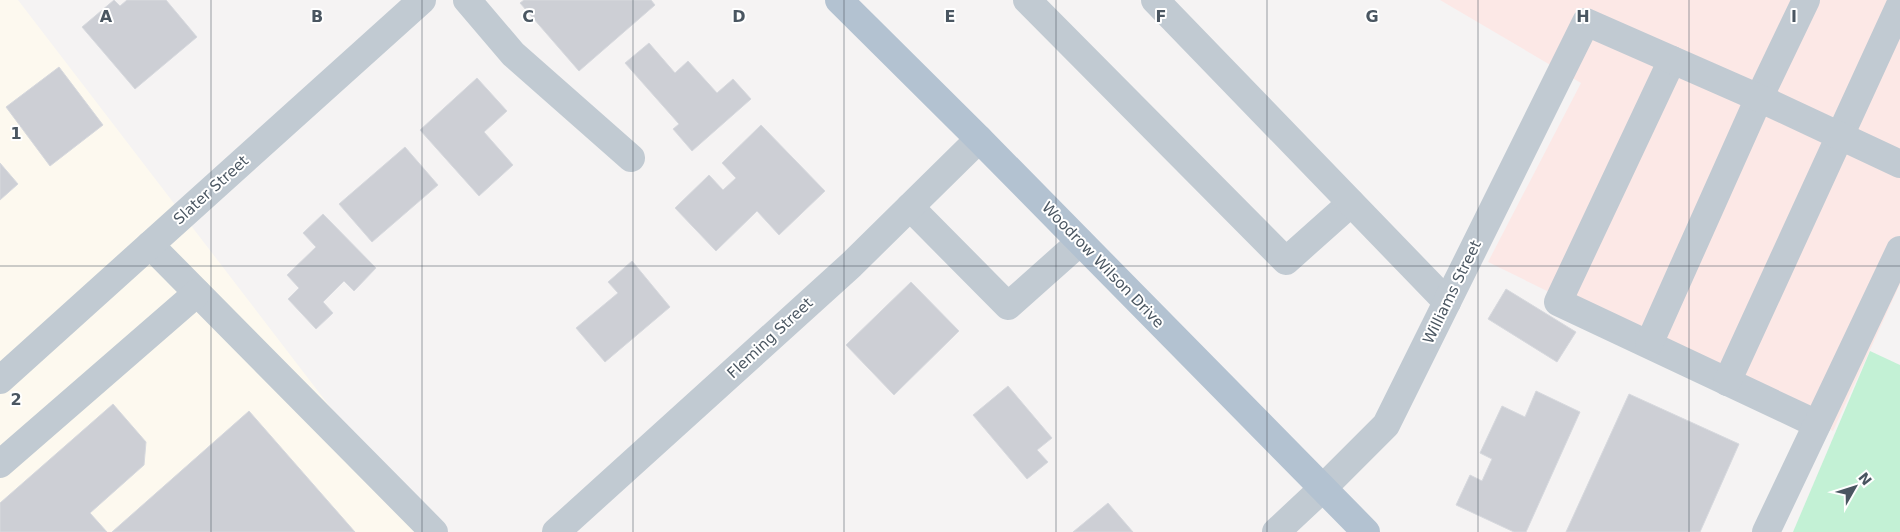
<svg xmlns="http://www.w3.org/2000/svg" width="1900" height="532" font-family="'DejaVu Sans',sans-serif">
	<rect width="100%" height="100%" fill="#f5f3f3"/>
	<polygon fill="#fdf9ef" points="0,0 18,0 426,532 0,532"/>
	<polygon fill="#fce8e6" points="1440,0 1900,0 1900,284 1833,431 1488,262 1581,83"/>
	<polygon fill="#c3f1d5" points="1870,351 1900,365 1900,532 1793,532"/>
	<g fill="#cdcfd5" stroke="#d7d9de">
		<polygon points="114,0 120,6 127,0 166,0 197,37 135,89 82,27"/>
		<polygon points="524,0 651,0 655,5 579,71 520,3"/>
		<polygon points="649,43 675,73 688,61 717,93 733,79 751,99 692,151 673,129 679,124 625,63"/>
		<polygon points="59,67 103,125 50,166 6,107"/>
		<polygon points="477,78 507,111 484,132 513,165 479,196 420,130"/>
		<polygon points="761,125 825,191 779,235 757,211 716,251 675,208 709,175 723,190 736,178 722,163"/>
		<polygon points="405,147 438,185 372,242 339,204"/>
		<polygon points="0,163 18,184 0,200"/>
		<polygon points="323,214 376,268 354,291 344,281 323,302 333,313 316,329 288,299 299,288 287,275 316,247 303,233"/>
		<polygon points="632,261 670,307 605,362 576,328 618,293 608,282"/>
		<polygon points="911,282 959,331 894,395 846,345"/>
		<polygon points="1506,289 1576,332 1557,362 1488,319"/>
		<polygon points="1008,386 1052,438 1037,450 1048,462 1027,479 973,415"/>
		<polygon points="1536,391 1580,412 1526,532 1514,532 1456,505 1470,475 1482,481 1492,459 1480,453 1502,406 1525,417"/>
		<polygon points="1629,394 1739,444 1700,532 1566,532"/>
		<polygon points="113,404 146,442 144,465 90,513 107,532 0,532 0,503"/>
		<polygon points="249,411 355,532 112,532"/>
		<polygon points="1108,503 1133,532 1073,532"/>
	</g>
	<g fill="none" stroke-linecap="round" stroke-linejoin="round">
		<g stroke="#c1cad2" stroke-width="28">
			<polyline points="467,0 513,54 631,158"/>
			<polyline points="1027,0 1286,261 1351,203"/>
			<polyline points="1155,0 1447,302"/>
			<polyline points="1672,60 1558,302 1817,424"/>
			<polyline points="910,207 1008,306 1080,242"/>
			<polyline points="150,245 434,532"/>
			<polyline points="1649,344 1759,98 1806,0"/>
			<polyline points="0,380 422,0"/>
			<polyline points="1727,382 1900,5"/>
			<polyline points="0,464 197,293"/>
			<polyline points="556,532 851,265 979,139"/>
			<polyline points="1276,532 1322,489 1386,425 1586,22 1759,98 1900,164"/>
			<polyline points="1766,532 1900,250"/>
		</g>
		<polyline stroke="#b3c2d1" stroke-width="28" points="839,0 979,139 1366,532"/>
	</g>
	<path fill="none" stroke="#4a5661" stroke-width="1" stroke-opacity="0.55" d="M211 0V532M422 0V532M633 0V532M844 0V532M1056 0V532M1267 0V532M1478 0V532M1689 0V532M0 266H1900"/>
	<g text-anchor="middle" stroke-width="4" stroke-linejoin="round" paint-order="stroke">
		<g font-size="15" fill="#4a5661" stroke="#fff">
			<text transform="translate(211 190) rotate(-42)" y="5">Slater Street</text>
			<text transform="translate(1103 265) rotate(46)" y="5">Woodrow Wilson Drive</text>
			<text transform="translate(1452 292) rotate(-64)" y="5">Williams Street</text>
			<text transform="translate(770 338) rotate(-43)" y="5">Fleming Street</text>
		</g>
	</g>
	<g font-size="16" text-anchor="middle" font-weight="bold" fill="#4a5661" stroke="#fff" stroke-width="4" stroke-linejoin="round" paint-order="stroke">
		<text x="106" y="22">A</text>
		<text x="317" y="22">B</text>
		<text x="528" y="22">C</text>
		<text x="739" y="22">D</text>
		<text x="950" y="22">E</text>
		<text x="1161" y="22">F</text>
		<text x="1372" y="22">G</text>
		<text x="1583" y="22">H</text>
		<text x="1794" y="22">I</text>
		<text x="16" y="139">1</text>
		<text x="16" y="405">2</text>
	</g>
	<g transform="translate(1855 487) rotate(51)" stroke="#ffffff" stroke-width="4" paint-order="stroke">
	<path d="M0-4L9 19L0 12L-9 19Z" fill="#4a5661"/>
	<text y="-8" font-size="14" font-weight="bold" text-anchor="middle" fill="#4a5661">N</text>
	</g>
</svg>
